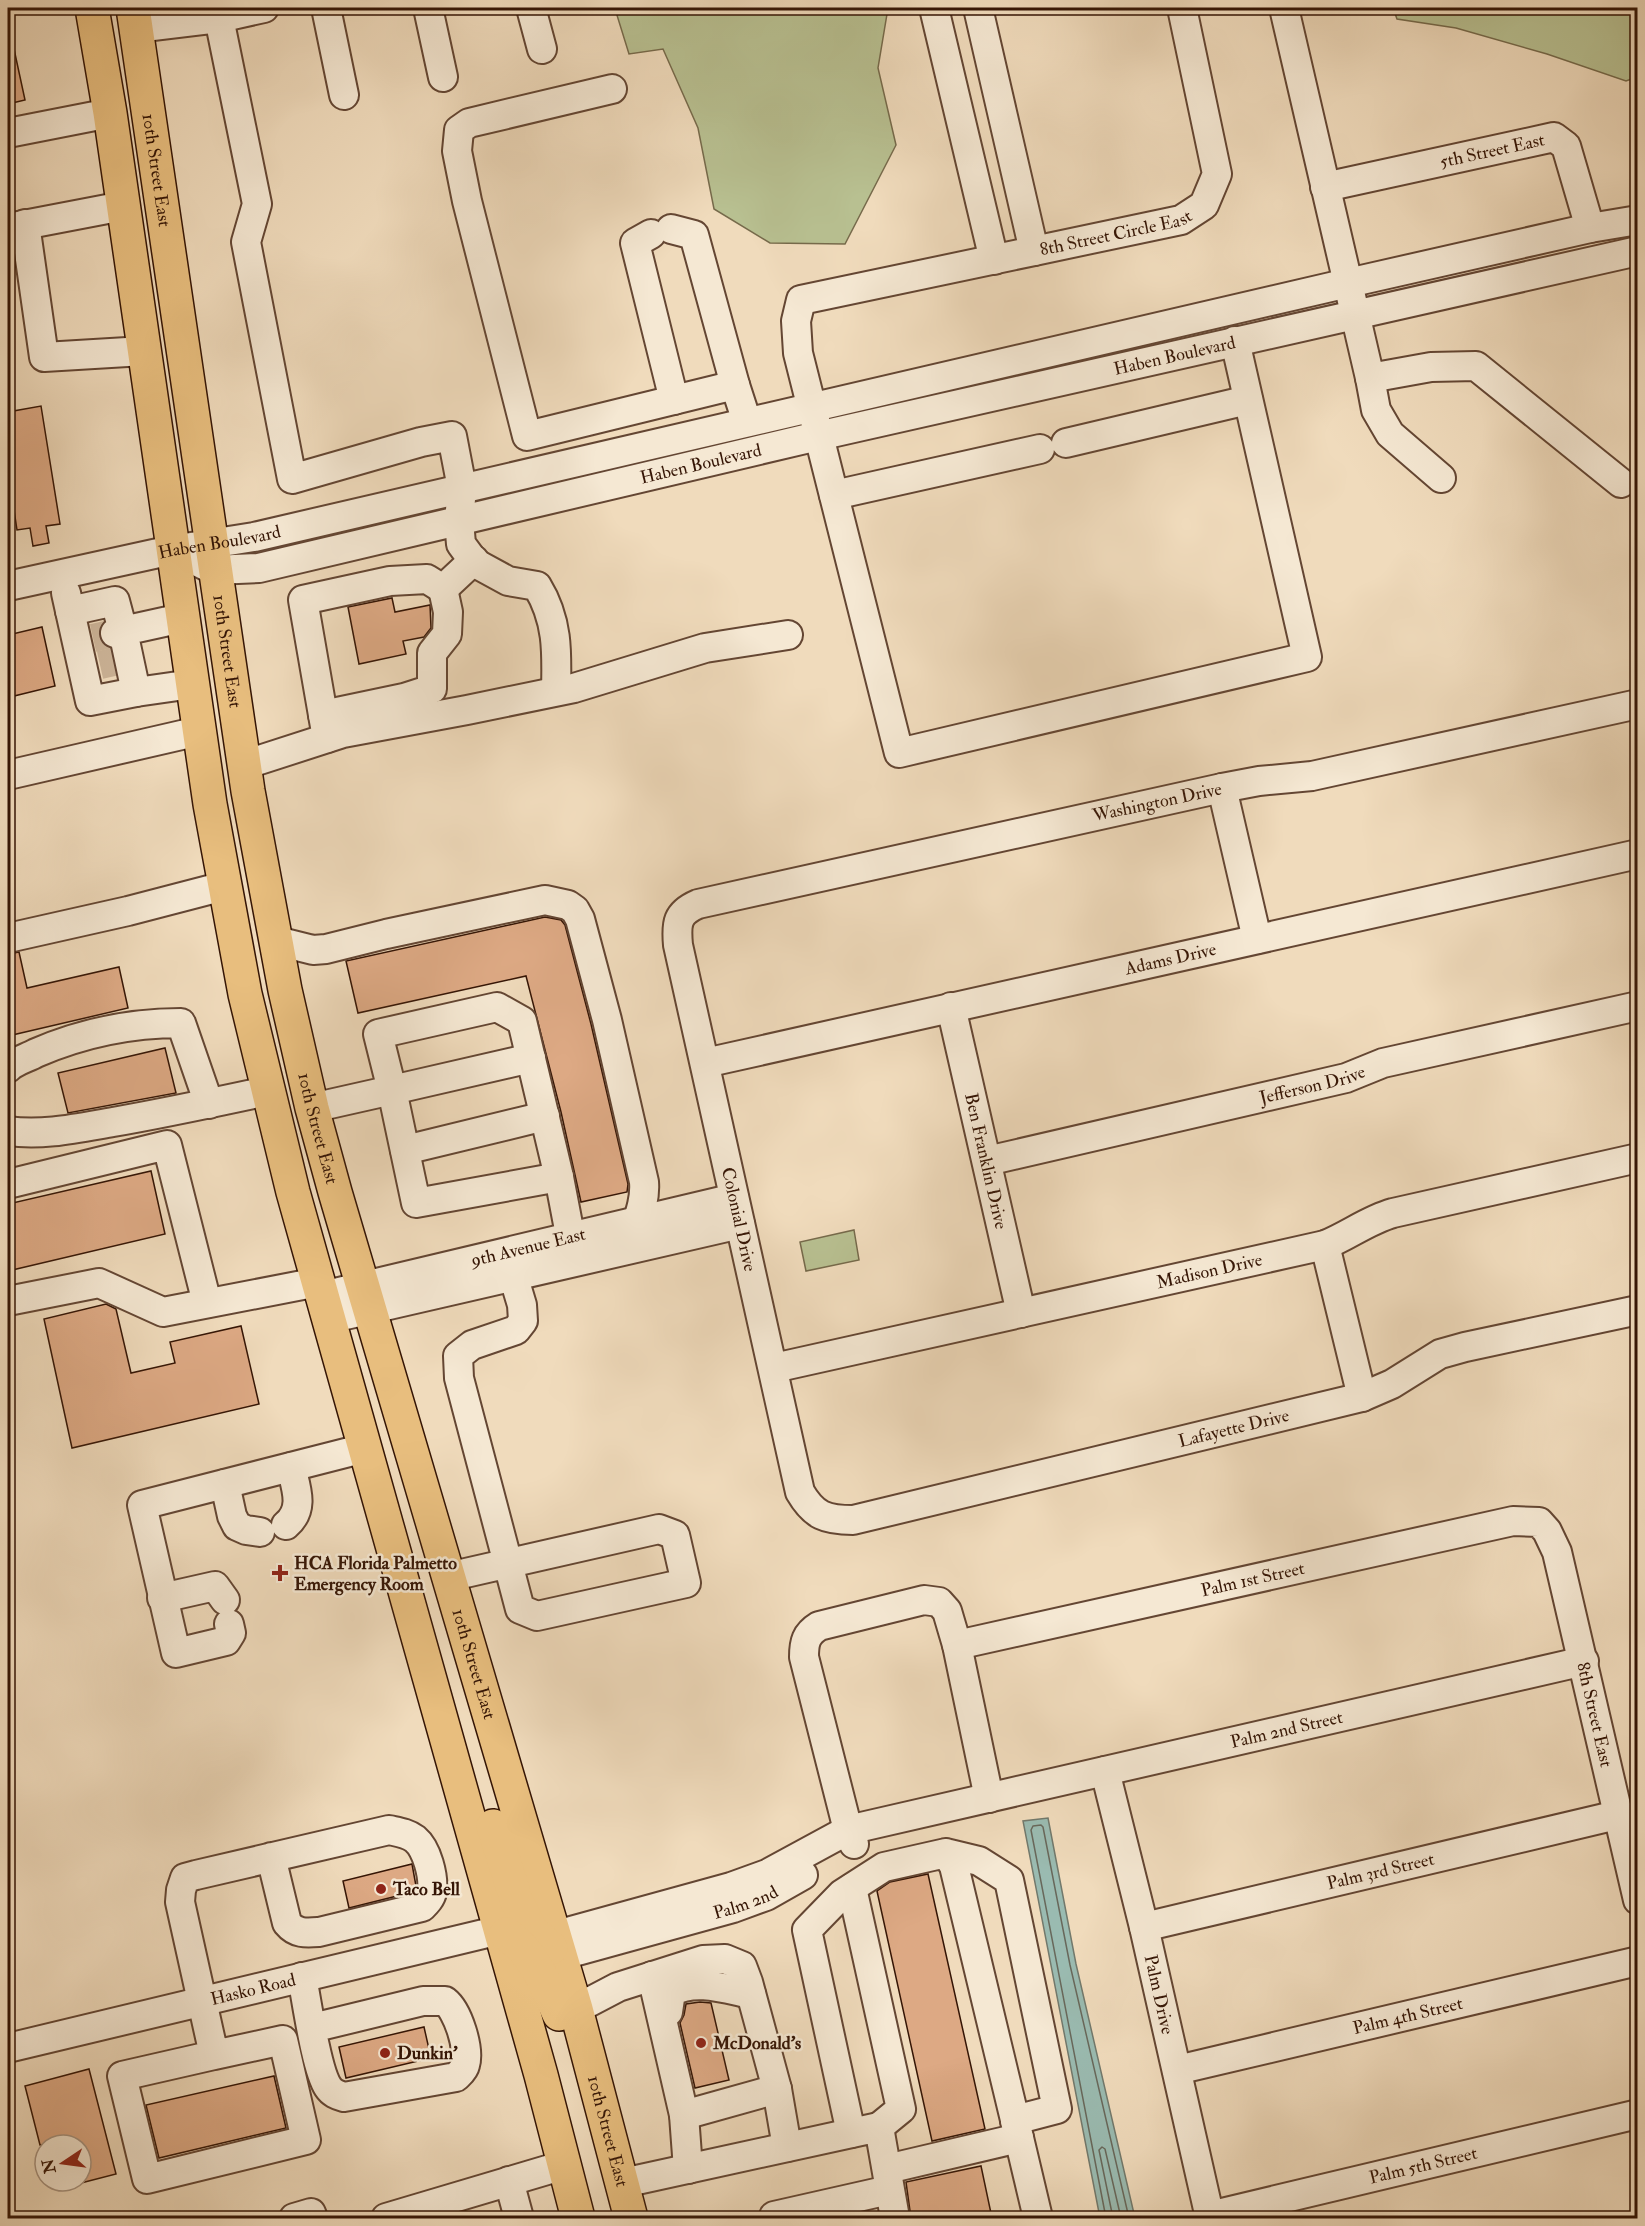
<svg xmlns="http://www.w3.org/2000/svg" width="1645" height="2226" font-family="'IM FELL Double Pica',serif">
	<rect width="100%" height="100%" fill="#f0dbbc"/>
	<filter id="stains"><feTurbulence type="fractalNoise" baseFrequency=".00333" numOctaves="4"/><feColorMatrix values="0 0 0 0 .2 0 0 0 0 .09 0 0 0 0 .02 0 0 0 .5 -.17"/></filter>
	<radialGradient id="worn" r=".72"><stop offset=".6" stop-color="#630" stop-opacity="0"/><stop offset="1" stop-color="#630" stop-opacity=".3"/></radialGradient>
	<g fill="#b8c091" stroke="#766a4b" stroke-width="1.5">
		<polygon points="617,8 888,8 878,68 896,145 845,244 770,243 714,209 698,128 663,49 629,54 616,12"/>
		<polygon points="1393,8 1637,8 1637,77 1626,81 1547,54 1456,28 1397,19"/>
		<polygon points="854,1230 859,1260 806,1271 800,1242"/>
	</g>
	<polygon fill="#9abbb1" stroke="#72796c" stroke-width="1.5" points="1048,1818 1076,1964 1135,2218 1100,2218 1023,1821"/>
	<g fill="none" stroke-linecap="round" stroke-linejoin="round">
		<g stroke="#68685b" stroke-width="1.5">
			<polyline points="1106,2218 1031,1830 1033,1826 1041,1825 1043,1827 1070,1965 1129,2218"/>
			<polyline points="1113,2218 1099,2150 1102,2147 1105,2149 1121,2218"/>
		</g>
	</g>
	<g fill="#dda984" stroke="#351505" stroke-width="1.5">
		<polygon points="14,49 25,100 8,104 8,50"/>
		<polygon points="41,406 60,524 46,526 49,543 33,546 30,528 17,530 8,470 8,412"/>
		<polygon points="392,598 395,612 430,605 431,628 424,637 403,641 406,654 359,664 348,607"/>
		<polygon points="42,627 55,686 14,696 8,670 8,635"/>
		<polygon points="545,917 561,920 565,925 591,1024 628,1184 627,1192 581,1202 561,1112 526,976 358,1013 346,961"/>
		<polygon points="19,952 27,988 119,967 128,1008 8,1036 8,954"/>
		<polygon points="165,1048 176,1093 68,1113 58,1073"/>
		<polygon points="151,1171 165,1234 8,1271 8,1204"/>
		<polygon points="106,1304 116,1309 131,1373 175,1363 170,1342 241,1326 259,1404 72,1448 44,1319"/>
		<polygon points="412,1864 416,1886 413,1892 349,1908 343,1881"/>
		<polygon points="928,1874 985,2129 932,2141 877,1891 890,1882"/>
		<polygon points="700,2002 711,2003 729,2080 695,2088 680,2023 684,2015 686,2004"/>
		<polygon points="424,2027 431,2058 346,2078 339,2047"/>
		<polygon points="89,2069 116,2174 81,2183 81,2145 40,2145 25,2086"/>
		<polygon points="274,2076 286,2128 159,2158 146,2105"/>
		<polygon points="981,2166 992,2218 911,2218 906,2182"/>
	</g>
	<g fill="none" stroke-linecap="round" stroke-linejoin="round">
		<g stroke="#cbb397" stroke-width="28" stroke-dasharray="28 14" stroke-linecap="butt">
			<polyline points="93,638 115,633"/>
			<polyline points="100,665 122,660"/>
		</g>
		<g stroke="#644633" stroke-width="32">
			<g id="minor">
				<polyline points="326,8 344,95"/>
				<polyline points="428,8 443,77"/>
				<polyline points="531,8 542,49"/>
				<polyline points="934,8 994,260"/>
				<path id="s1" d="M978 8 1034 251 1181 220 1204 205 1217 174 1182 8"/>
				<polyline points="1284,8 1370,378 1431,367 1476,366 1621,483"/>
				<path d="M219 18 257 204 246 242 292 479 421 442 452 436 462 488 459 521 461 544 475 563 508 581 537 586C558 620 557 652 556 691"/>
				<polyline points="136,28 219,18 264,8"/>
				<polyline points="612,89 469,123 459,130 457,151 467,201 527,436 735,385 747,422"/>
				<polyline points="8,133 110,113"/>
				<path id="s2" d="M1325 187 1554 137 1566 146 1590 228"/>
				<polyline points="25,224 44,357 144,351"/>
				<polyline points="8,228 123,206"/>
				<polyline points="671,229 694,235 735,385"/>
				<polyline points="651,234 635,243 674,400"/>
				<polyline points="1034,251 801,300 796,321 798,353 899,753 1307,657 1235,341"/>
				<polyline points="1370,378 1376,410 1390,434 1441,478"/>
				<polyline points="1066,443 1248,400"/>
				<polyline points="834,495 1040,449"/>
				<path id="s3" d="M196 561 214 570 259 568 818 436 1638 251"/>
				<path id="s4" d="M8 586 172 550 254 537 1348 283 1590 228 1638 220"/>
				<polyline points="66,593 70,611 115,601 123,631 115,633"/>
				<polyline points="70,611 90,701 136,692"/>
				<polyline points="182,618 123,631 136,692 192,684"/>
				<path id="s5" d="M1638 704 1312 776 1259 781 1222 788 698 904C677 913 676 923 678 945L800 1492C814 1516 826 1520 853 1520L1362 1397 1392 1384 1440 1354 1465 1347 1638 1310"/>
				<polyline points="323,715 404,698 432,689 432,653 447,634 448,612 443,589"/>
				<polyline points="327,738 303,600 390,581 427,579 443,589 474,560"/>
				<polyline points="244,765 343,733 467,710 574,688 705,648 788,635"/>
				<polyline points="8,775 199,731"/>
				<polyline points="1222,788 1257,939"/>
				<polyline points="8,938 128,911 224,886"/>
				<path d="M276 944 285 943 313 950 326 949 386 934 545 900 568 905 575 910 580 919 607 1020 644 1182C646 1205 634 1227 629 1249"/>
				<path id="s6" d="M951 1007 1021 1313"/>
				<polyline points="531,1058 392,1090 416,1203 559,1177"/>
				<path id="s7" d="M705 1063 1638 854"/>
				<path d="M8 1068C15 1061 27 1058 36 1053 82 1033 131 1023 181 1023L209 1104"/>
				<polyline points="312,1108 392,1090 378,1034 497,1007 522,1021 559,1177 575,1261"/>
				<path d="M8 1131C43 1136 78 1128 113 1122 165 1113 216 1102 267 1091"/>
				<polyline points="405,1150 545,1116"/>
				<path id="s8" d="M987 1161 1346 1078 1383 1063 1638 1006"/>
				<polyline points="8,1184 167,1145 207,1303"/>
				<polyline points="1325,1245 1362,1397"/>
				<path id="s9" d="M322 1296 734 1198"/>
				<polyline points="8,1301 99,1283 163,1312 318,1282"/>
				<polyline points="328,1319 740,1224"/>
				<path id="s10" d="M774 1368 1325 1245C1348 1236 1368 1220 1393 1213L1638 1158"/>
				<polyline points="225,1484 232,1516 237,1526 246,1530 260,1532"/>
				<path d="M286 1525C305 1509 296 1488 291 1467"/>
				<polyline points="448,1577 659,1529 675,1535 686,1583 537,1616 520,1609 459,1378 458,1356 472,1345 516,1330 523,1321 522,1305 513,1275"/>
				<polyline points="162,1598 215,1586 225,1600"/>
				<polyline points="229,1624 231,1633 226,1641 176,1653 142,1505 365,1448"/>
				<path id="s11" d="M957 1645 1513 1521 1539 1522 1547 1531 1557 1552 1638 1900"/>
				<path id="s12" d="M1105 1771 1144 1927 1210 2218"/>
				<path d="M854 1844 848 1830 804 1657C804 1642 806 1634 819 1626L924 1600 939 1602 947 1611 957 1645 989 1798"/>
				<polyline points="852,1888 901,2109 879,2127"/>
				<path id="s13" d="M1144 1927 1617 1815"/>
				<path id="s14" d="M553 1936 731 1887 767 1874 848 1830 1584 1661"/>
				<path id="s15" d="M559 1956 733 1908 766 1896 803 1875"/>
				<polyline points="652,1976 684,2115 688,2169"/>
				<path d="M302 1977C307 2002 316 2069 328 2087 332 2093 337 2095 344 2097L456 2077C460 2073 464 2070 465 2065 470 2049 458 2011 445 2001H423L312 2028"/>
				<polyline points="576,2009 618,1987 703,1960 725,1959 742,1966 748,1982 777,2089 787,2147"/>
				<path d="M668 2012 671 1992C695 1978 726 1989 751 1994"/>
				<path id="s16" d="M8 2048 500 1930"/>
				<path d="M214 2055 283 2040 306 2140 147 2179 122 2076 214 2055 180 1902 181 1890 185 1878 196 1875 389 1830C398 1832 407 1833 415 1839 427 1849 434 1876 432 1892 431 1898 426 1903 422 1907L319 1932C306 1933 296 1934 287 1923L271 1857"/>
				<path id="s17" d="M1177 2070 1638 1961"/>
				<polyline points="684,2115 777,2089"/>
				<polyline points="1015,2121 1038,2218"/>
				<polyline points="851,2133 807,1930 842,1894 884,1867 946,1853 954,1866 1015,2120 1057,2109 1009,1880 979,1861 946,1853"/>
				<polyline points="887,2169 1019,2138"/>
				<polyline points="509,2181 519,2218"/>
				<polyline points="623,2183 879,2127 895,2218"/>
				<path id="s18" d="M1209 2216 1638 2114"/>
				<polyline points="294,2218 311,2213 313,2218"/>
				<polyline points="386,2218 564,2165"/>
				<polyline points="775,2218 774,2216 889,2190"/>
			</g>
		</g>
		<g stroke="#351505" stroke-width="36">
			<g id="major">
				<polyline points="92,8 110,113 210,804 245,994 293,1192 541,2075 578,2218"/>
				<path id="s19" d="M133 8 248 791 285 990 312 1108 335 1192 576 2009 631 2218"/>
				<polyline points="493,1826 517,1902 531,1930 551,1948"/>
				<path d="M506 1934C534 1953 546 1985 559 2014"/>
			</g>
		</g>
		<use href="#minor" stroke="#f5e8d3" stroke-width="28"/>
		<use href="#major" stroke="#e8be7e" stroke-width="33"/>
	</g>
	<g fill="#8f2418" stroke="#f5e8d3" stroke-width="2">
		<path d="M277 1564h6v6h6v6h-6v6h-6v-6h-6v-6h6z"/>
		<circle cx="381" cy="1889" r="6"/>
		<circle cx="701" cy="2043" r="6"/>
		<circle cx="385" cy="2053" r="6"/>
	</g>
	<g text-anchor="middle" stroke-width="5" stroke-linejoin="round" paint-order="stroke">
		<g font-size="18" fill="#351505" stroke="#f5e8d3">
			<text dy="6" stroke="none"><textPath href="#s2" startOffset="171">5th Street East</textPath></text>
			<text dy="6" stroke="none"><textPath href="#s19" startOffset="164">10th Street East</textPath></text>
			<text dy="6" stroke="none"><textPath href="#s1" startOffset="333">8th Street Circle East</textPath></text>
			<text dy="6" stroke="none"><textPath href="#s3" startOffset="1005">Haben Boulevard</textPath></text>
			<text dy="6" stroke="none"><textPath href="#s3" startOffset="519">Haben Boulevard</textPath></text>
			<text dy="6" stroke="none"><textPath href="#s4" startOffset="216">Haben Boulevard</textPath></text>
			<text dy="6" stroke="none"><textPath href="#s19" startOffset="650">10th Street East</textPath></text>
			<text transform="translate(1157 802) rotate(-12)" y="6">Washington Drive</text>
			<text dy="6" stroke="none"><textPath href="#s7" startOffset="477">Adams Drive</textPath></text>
			<text dy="6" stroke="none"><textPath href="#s8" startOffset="334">Jefferson Drive</textPath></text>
			<text dy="6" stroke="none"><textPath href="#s19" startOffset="1136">10th Street East</textPath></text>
			<text dy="6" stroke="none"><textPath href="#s6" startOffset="158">Ben Franklin Drive</textPath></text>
			<text dy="6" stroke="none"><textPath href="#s5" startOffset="1293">Colonial Drive</textPath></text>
			<text dy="6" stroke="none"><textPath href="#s9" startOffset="212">9th Avenue East</textPath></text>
			<text dy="6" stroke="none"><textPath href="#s10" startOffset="446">Madison Drive</textPath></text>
			<text dy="6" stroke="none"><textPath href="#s5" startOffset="2028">Lafayette Drive</textPath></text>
			<text dy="6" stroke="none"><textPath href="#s11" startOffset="303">Palm 1st Street</textPath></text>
			<text dy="6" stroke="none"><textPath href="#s19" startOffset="1694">10th Street East</textPath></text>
			<text dy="6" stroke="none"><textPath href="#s11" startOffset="798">8th Street East</textPath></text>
			<text dy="6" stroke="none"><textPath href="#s14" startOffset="765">Palm 2nd Street</textPath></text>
			<text dy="6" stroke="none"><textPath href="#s13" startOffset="243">Palm 3rd Street</textPath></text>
			<text dy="6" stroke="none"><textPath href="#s15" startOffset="194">Palm 2nd</textPath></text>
			<text dy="6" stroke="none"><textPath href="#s16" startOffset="252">Hasko Road</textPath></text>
			<text dy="6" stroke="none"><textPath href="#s12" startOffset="230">Palm Drive</textPath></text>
			<text dy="6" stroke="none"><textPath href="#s17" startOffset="237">Palm 4th Street</textPath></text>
			<text dy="6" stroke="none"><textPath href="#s19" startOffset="2180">10th Street East</textPath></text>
			<text dy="6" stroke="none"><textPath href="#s18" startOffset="220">Palm 5th Street</textPath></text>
		</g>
		<g font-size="18" font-weight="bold" fill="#351505" stroke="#f5e8d3" text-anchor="start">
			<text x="294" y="1569">HCA Florida Palmetto<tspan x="294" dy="21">Emergency Room</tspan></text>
			<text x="393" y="1895">Taco Bell</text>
			<text x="713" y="2049">McDonald's</text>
			<text x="397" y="2059">Dunkin'</text>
		</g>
	</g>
	<rect width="1645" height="2226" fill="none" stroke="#f0dbbc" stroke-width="30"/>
	<rect x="9" y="9" width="1627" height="2208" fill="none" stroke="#351505" stroke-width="3"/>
	<rect x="15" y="15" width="1615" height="2196" fill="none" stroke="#351505" stroke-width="1.5"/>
	<g transform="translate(63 2163) rotate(257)"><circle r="28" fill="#f5e8d3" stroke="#a89481" stroke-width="1.5"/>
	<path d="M0-4.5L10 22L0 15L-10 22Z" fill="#8f2418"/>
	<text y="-9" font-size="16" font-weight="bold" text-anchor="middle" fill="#351505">N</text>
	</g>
	<rect width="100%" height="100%" filter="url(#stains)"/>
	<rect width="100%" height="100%" fill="url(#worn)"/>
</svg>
